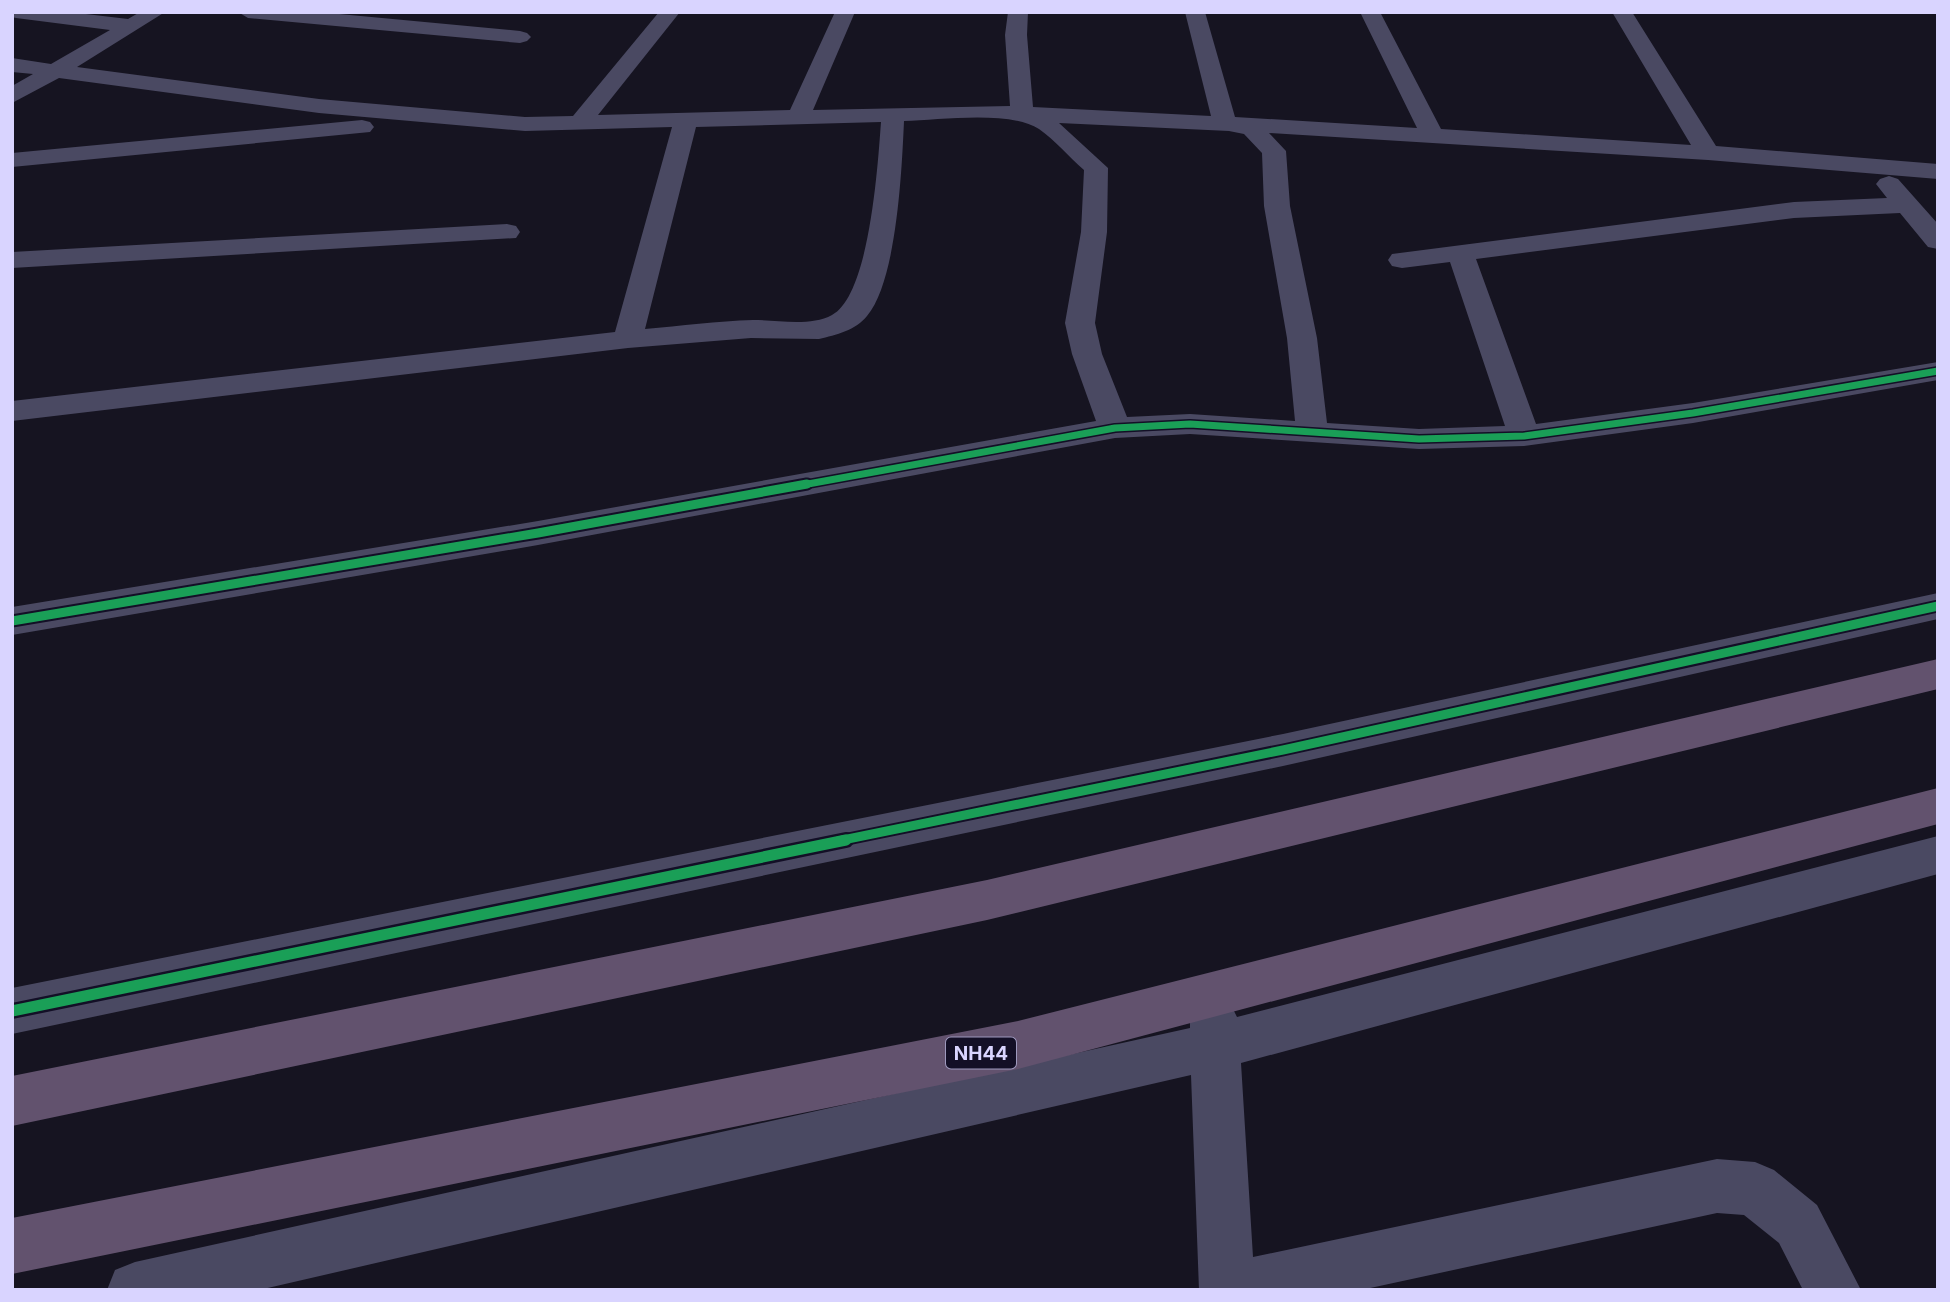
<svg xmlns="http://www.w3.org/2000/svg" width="1950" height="1302" font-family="Inter,sans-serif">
	<rect width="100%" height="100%" fill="#161421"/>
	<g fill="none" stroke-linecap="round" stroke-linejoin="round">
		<g fill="#4a4962" fill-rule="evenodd">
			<path d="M12 12H69L128 19 140 12H165L77 67 319 99 525 117 573 116 659 12H680L598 115 790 110 835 12H855L813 110 1010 106 1005 35 1008 12H1028L1027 35 1033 107 1211 116 1185 12H1205L1235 117 1417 128 1360 12H1380L1441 129 1691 145 1612 12H1632L1716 146 1938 164V179L1708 160 1269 133 1286 151 1290 206 1317 338 1327 423 1419 429 1505 426 1450 262 1402 268 1392 266 1388 260 1392 254 1794 202 1887 198 1876 184 1880 179 1889 176 1898 179 1938 224V249L1928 247 1900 213 1794 218 1476 259 1536 424 1693 403 1938 362V380L1693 423 1524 446 1419 449 1190 434 1115 438 538 545 12 635V607L538 521 1096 421 1072 354 1065 323 1081 232 1084 170C1069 157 1055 140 1039 129 1009 110 940 120 904 121 902 167 897 281 867 316 856 330 836 335 819 339L751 338 628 348 12 421V401L615 332 672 127 525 131 319 113 59 78 12 103V86L33 74 12 72V58L51 64 110 30 16 18 12 17ZM881 122C878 162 870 295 832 315 810 327 777 320 753 320 717 321 681 326 645 329L696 127ZM1059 123 1229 131 1244 134 1262 153 1264 206 1287 338 1295 421 1190 414 1127 417 1102 354 1095 323 1107 232 1108 168Z"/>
			<polygon points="238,12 318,12 520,31 527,33 531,37 527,41 520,43 248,18"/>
			<polygon points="362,120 370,122 374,127 370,132 12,167 12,153"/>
			<polygon points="507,224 516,226 520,232 516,238 12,268 12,252"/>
			<polygon points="1938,593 1938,619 1283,766 12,1034 12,988 1283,734"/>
			<polygon points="1938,836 1938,874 1241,1063 1253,1257 1717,1159 1755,1162 1774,1170 1817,1205 1861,1290 1803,1290 1779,1243 1744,1215 1717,1213 1361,1290 1199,1290 1191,1075 259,1290 107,1290 115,1270 135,1262 1190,1028 1190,1021 1197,1005 1214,998 1231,1005 1237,1017"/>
		</g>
		<g fill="#62526e" fill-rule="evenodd">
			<polygon points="1938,659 1938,689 987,920 12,1126 12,1076 987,880"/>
			<polygon points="1938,788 1938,824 1018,1069 12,1274 12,1218 1018,1021"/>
		</g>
		<g stroke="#130f26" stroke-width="10">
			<polyline id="cycleway-far2" points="797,486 1115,428 1190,424 1419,439 1524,436 1693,413 1938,371"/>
		</g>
		<g stroke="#130f26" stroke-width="13">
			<g id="cycleway-far1">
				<polyline points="12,621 538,533 807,484"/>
				<polyline points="838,841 1283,750 1938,606"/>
			</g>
		</g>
		<g stroke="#130f26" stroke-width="16">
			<polyline id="cycleway" points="12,1011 846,840"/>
		</g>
		<use href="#cycleway-far2" stroke="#1a9f57" stroke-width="7"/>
		<use href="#cycleway-far1" stroke="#1a9f57" stroke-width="9"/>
		<use href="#cycleway" stroke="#1a9f57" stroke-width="11"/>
	</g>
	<g text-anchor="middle" stroke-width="5" stroke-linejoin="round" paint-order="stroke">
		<rect fill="#130f26" stroke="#9e99be" stroke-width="2" x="946" y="1037.5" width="70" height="31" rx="5"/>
		<g font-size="19" font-weight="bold" fill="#d9d4ff">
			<text x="981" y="1060">NH44</text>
		</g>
	</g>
	<rect width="1950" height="1302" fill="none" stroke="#d9d4ff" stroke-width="28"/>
</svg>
